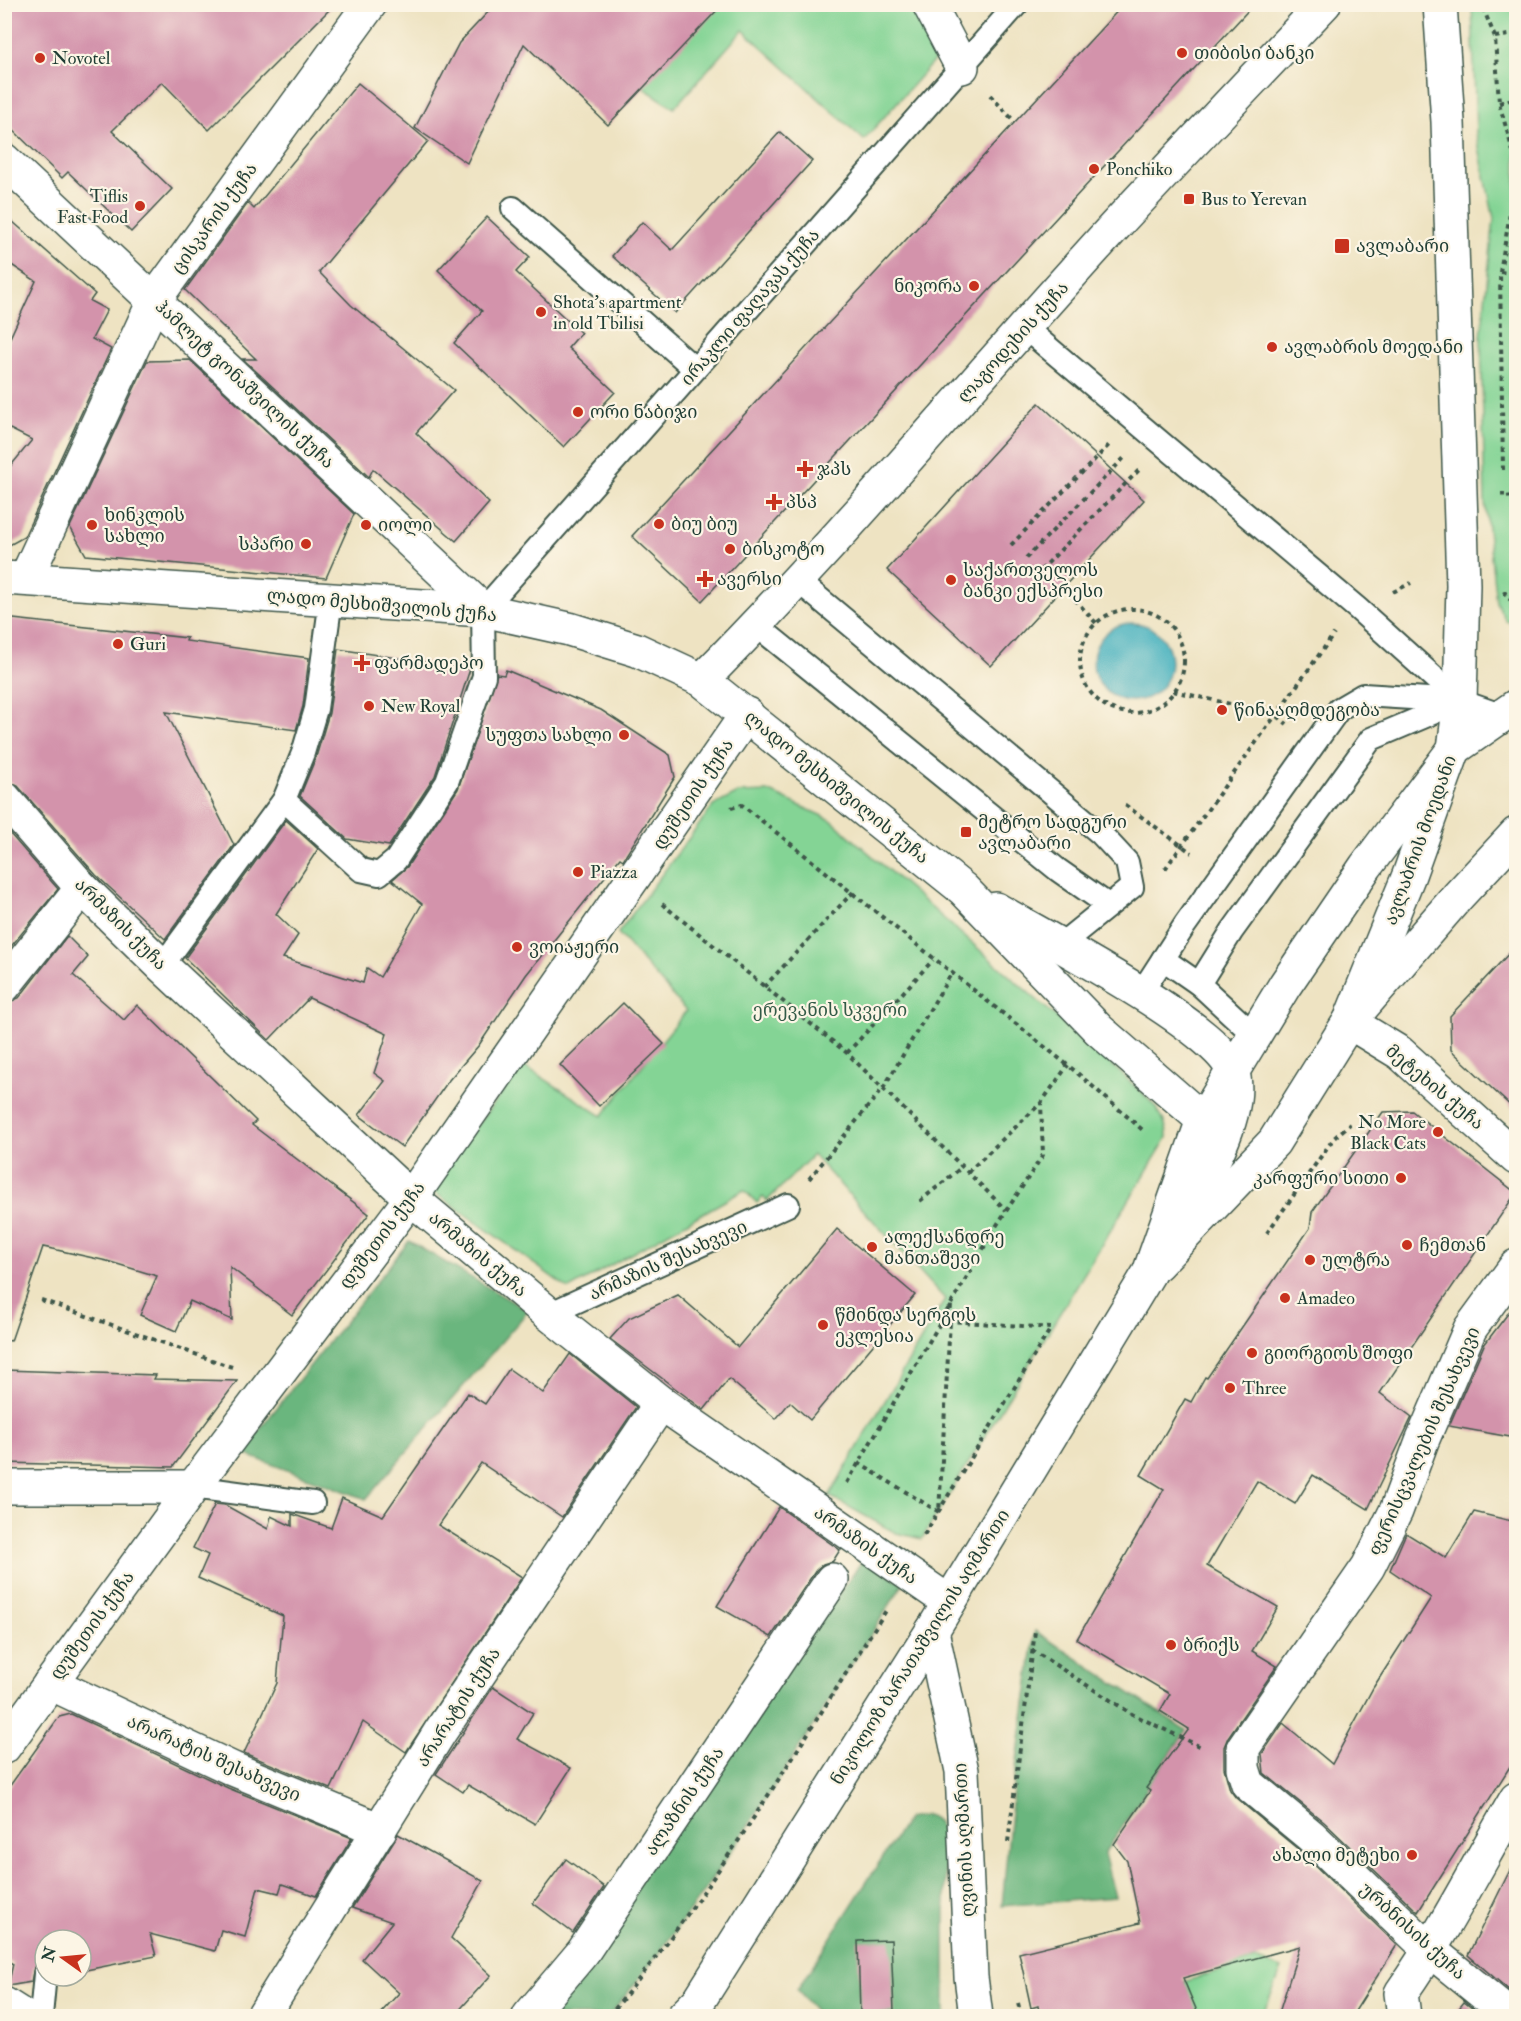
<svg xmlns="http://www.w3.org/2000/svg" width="1521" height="2021" font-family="'IM FELL Double Pica','Noto Serif Georgian',serif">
	<rect width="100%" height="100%" fill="#fcf5e5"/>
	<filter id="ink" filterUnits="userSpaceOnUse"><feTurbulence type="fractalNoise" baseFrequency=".0167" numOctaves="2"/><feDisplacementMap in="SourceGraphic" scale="12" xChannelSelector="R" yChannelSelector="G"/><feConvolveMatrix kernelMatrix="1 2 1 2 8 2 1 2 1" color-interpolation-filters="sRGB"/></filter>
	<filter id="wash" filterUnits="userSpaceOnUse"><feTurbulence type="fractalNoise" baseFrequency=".008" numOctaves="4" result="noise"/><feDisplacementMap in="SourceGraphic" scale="24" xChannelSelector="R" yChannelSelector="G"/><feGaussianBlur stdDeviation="1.35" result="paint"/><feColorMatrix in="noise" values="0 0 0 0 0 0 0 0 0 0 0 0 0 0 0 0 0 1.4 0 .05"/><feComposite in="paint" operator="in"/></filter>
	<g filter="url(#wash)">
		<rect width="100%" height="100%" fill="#eee3c2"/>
		<g fill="#84d495" stroke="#528864" stroke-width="1.5">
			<polygon points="517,5 915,5 941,53 864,140 743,30 674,108"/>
			<polygon points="1472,5 1516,5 1516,625 1506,621 1496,602 1485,502 1481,337 1494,219 1476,134"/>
			<path d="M770 792 831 820 1124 1076C1142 1094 1168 1111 1167 1138L922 1539 896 1533 829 1496 945 1299 813 1155 767 1201 763 1197 757 1203 744 1190 569 1289 429 1188 523 1065 602 1116 686 1011 618 933 713 806 738 793Z"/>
			<polygon points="1255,1959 1282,1969 1262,2016 1197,2016 1184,1982"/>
		</g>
		<g fill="#6bb67e" stroke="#457a59" stroke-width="1.5">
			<polygon points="409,1241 528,1311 366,1499 241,1453"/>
			<path d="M864 1558 903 1584C809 1730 720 1882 609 2016H544Z"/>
			<polygon points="1035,1631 1186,1730 1104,1854 1115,1897 1002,1906 1013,1790"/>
			<path d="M926 1815C940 1819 942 1829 945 1841V2016H820L797 1990 908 1818Z"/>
		</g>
		<circle fill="#41afbd" stroke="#307678" stroke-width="1.5" cx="1132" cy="662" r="39"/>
		<g id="blocks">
			<g fill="#d393ab">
				<polygon points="4,4 335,4 209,130 162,82 112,131 172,189 131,232 68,172 62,178 4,121"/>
				<polygon points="483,4 723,4 608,125 524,44 467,163 415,128 459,43 489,11"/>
				<polygon points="1124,4 1254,4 702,601 632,536"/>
				<polygon points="358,83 428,141 319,272 351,305 454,390 416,433 489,503 456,541 373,469 369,477 243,359 256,359 185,290 248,203 254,209"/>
				<polygon points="780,132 812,161 675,313 612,256 642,222 672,250"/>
				<polygon points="4,214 95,294 90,301 107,310 92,339 111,349 24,537 4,548 4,474 32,440 4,426 4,351 36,281 4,260"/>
				<polygon points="487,217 530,257 516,272 581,333 568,348 615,392 564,447 454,343 482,311 438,270"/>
				<polygon points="190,360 354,514 326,578 86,555 70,527 147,361"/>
				<polygon points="1039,403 1144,500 991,666 887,570"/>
				<polygon points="4,618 187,638 186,641 309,658 303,706 296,730 166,712 234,845 165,939 96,875 18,786 4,780"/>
				<polygon points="338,649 470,669 435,776 389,846 347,839 300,796 316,757 329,713"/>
				<polygon points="506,670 601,710 670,755 675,777 623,860 620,858 526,975 479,1045 449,1080 402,1147 359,1115 385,1081 374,1073 387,1034 309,998 269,1040 185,958 286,820 318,849 276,914 298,935 283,958 363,983 367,968 380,977 422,904 392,880 407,867 458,789 497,674 504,675"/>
				<polygon points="4,827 58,889 4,955"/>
				<polygon points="67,936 88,957 73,975 124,1020 137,1005 256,1121 252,1125 369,1214 292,1315 230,1267 232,1320 190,1301 176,1331 140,1315 157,1276 107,1261 43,1247 11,1341 4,1340 4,1004 19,998"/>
				<polygon points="1516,946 1516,1111 1451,1050 1450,1016"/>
				<polygon points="623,1003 664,1044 599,1106 560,1065"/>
				<polygon points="1412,1111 1516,1193 1380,1393 1412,1417 1368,1509 1313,1475 1295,1504 1257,1481 1207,1566 1278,1607 1252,1651 1277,1666 1228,1737 1224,1747 1224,1768 1230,1790 1236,1798 1299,1850 1397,1945 1352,2016 1278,2016 1300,1946 1183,1978 1199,2016 1040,2016 1038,2006 1031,2008 1019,1953 1140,1923 1127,1861 1114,1844 1150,1791 1146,1788 1189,1729 1160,1711 1170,1694 1077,1639 1164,1489 1141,1475 1185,1399 1191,1402 1205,1377 1207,1378 1310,1228 1312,1212 1383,1112"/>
				<polygon points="837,1229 915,1295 810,1420 790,1402 776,1419 729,1379 704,1410 610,1339 629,1318 678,1295 738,1347"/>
				<polygon points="1516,1303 1516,1438 1449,1426 1484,1345"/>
				<polygon points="570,1354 636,1407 562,1517 481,1463 438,1525 522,1577 406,1752 363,1722 331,1789 244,1753 277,1683 283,1616 198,1578 208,1555 193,1548 215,1504 225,1505 268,1529 271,1516 292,1526 292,1514 331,1528 342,1498 383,1516 468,1393 485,1404 509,1369 543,1393"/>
				<polygon points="4,1370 156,1375 154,1379 237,1381 173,1467 4,1463"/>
				<polygon points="779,1507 840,1550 833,1561 823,1564 816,1570 771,1637 717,1606"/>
				<polygon points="1474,1512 1516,1522 1516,1757 1418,1912 1324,1822 1264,1773 1262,1754 1283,1723 1332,1764 1373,1688 1431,1598 1390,1570 1406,1533 1446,1558"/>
				<polygon points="493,1687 533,1713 517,1739 571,1768 535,1824 468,1785 463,1792 436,1774"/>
				<polygon points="71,1714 228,1788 352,1838 316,1896 282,1884 279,1893 258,1888 245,1937 221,1930 215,1951 150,1934 156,1956 81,1971 81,1940 45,1940 45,1961 34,1967 31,1982 8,1986 13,1964 4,1959 4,1794 59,1717"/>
				<polygon points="398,1834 483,1881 451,1938 491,1975 454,2016 378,2016 399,1993 362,1959 392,1922 352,1908"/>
				<polygon points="1516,1858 1516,1996 1468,1955"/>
				<polygon points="566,1859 604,1887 573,1933 533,1903"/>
				<polygon points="891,1940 894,2012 860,2014 858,1941"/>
				<polygon points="1464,2002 1482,2016 1453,2016"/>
			</g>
		</g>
	</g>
	<g filter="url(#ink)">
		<use href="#blocks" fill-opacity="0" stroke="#3e5649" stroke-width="1.5"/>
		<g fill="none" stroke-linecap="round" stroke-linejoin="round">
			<g stroke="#3e5649" stroke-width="26">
				<g id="lane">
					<polyline points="513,208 695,369"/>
					<polyline points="1025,328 1358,609 1460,701"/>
					<polyline points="797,580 1100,833 1127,862 1132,887 1059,946"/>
					<polyline points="756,625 1058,870 1108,905"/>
					<polyline points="284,800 361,870 379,874 396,860 447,782 484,676 483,610 1017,4"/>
					<polyline points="1163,959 1199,984 1254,1035"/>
					<polyline points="162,966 284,800 303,753 316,709 331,599"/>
					<polyline points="1199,984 1232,931 1371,739 1456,703"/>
					<polyline points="1141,993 1185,925 1339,709 1363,695 1460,701 1503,716"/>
					<polyline points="549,1314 788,1205"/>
					<polyline points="193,1487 313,1503"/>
					<polyline points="41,2016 45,1974"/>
				</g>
			</g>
			<g stroke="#3e5649" stroke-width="36">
				<g id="street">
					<polyline points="929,4 962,67"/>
					<polyline points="26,578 155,299 370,4"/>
					<path d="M702 680C846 534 977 377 1115 226 1184 151 1254 78 1324 4"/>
					<polyline points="4,798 82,888 162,966 411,1198 549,1314 661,1403 949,1602"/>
					<polyline points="4,986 82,888"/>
					<polyline points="1349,1022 1400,1053 1516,1158"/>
					<polyline points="4,1487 193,1487"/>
					<polyline points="50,1683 233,1769 380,1830"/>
					<polyline points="4,1747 193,1487 411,1198 747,714"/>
					<polyline points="4,2004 23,2016"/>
					<polyline points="263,2016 440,1732 661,1403"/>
					<polyline points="529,2016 583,1952 832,1580"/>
					<path d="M1404 2016 1401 1993C1444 1932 1478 1864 1516 1799"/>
					<polyline points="1511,2016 1431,1951 1311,1836 1248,1784 1243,1768 1243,1748 1368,1567 1396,1511 1422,1441 1470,1329 1516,1266"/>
				</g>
			</g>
			<g stroke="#3e5649" stroke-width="36">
				<g id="secondary">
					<polyline points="4,160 483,610"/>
					<polyline points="4,578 483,610 569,629 637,650 702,680 963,889 1099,1030 1203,1120"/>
					<path d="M996 909C1042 936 1217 1027 1232 1070 1248 1115 1194 1196 1171 1234"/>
					<polyline points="1352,1015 1409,875 1454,749 1460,701 1463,585 1448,122 1440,4"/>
					<polyline points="932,1631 962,1771 971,1977 976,2016"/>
				</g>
			</g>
			<g stroke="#3e5649" stroke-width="36">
				<g id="primary">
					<polyline points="1157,1264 1274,1142 1349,1022 1459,895 1516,834"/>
					<polyline points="684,2016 698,2002 932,1631 1149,1273 1203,1120 1285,985 1366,866 1454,749 1516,706"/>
				</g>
			</g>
			<g stroke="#3e5649" stroke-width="4" stroke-dasharray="4.5 4.5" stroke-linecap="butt">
				<polyline points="1483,8 1495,37 1499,103 1516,162"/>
				<polyline points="1495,37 1516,34"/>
				<polyline points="990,95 1015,122"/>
				<polyline points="1499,103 1516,98"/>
				<polyline points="1500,272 1516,274"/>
				<polyline points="1503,470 1500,272 1516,178"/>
				<polyline points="1503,492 1503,497 1516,496"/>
				<polyline points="1011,545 1109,445"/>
				<polyline points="1026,558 1124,458"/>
				<polyline points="1041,570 1139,470"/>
				<polyline points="1063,586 1096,623"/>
				<polyline points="1504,591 1508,598 1516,603"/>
				<polyline points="1393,592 1411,583"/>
				<circle cx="1132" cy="661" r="52"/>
				<polyline points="1173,691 1275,714 1287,724"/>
				<polyline points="1125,805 1192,853"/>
				<polyline points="731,808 742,805 1075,1071 1145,1132"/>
				<polyline points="1165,869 1334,634"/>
				<polyline points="662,904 847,1053 1006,1210"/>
				<polyline points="764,987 853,892"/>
				<polyline points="847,1053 933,960"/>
				<polyline points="968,1172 1041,1103 1068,1065"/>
				<polyline points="809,1179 884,1087 951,974"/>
				<polyline points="920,1201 962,1167"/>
				<polyline points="1267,1233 1334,1138 1350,1124"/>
				<polyline points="41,1300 232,1367"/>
				<polyline points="858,1463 939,1512 951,1304"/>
				<polyline points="847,1483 997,1225 1043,1155 1041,1103"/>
				<polyline points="924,1535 1051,1328 950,1321"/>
				<polyline points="1032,1650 1132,1714 1203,1748"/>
				<polyline points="1008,1842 1035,1631"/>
				<polyline points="1018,2003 1021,2016"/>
				<path d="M609 2016C714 1890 798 1747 887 1609"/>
			</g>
			<use href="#lane" stroke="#fff" stroke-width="22"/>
			<use href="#street" stroke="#fff" stroke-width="33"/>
			<use href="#secondary" stroke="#fff" stroke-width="33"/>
			<use href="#primary" stroke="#fff" stroke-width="33"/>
		</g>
	</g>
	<g fill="#c8321e" stroke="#fcf5e5" stroke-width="2">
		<circle cx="1182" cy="53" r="6"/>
		<circle cx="40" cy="58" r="6"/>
		<circle cx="1094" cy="169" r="6"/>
		<rect x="1183" y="193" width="12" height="12" rx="3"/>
		<circle cx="140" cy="206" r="6"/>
		<rect x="1334" y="238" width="16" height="16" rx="3"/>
		<circle cx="974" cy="286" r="6"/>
		<circle cx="541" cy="312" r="6"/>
		<circle cx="1272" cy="347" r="6"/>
		<circle cx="578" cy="412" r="6"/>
		<path d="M802 460h6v6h6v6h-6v6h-6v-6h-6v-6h6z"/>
		<path d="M771 493h6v6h6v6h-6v6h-6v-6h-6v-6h6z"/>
		<circle cx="659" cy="524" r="6"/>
		<circle cx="92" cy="525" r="6"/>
		<circle cx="366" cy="525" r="6"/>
		<circle cx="306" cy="544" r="6"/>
		<circle cx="730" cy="549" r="6"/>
		<path d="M702 570h6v6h6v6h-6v6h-6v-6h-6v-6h6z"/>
		<circle cx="951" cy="580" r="6"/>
		<circle cx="118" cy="644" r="6"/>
		<path d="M359 654h6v6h6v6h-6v6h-6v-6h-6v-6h6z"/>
		<circle cx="369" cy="706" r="6"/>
		<circle cx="1222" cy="710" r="6"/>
		<circle cx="624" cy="735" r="6"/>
		<rect x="960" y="826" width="12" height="12" rx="3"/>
		<circle cx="578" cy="872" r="6"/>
		<circle cx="517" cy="947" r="6"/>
		<circle cx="1438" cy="1132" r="6"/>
		<circle cx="1401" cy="1178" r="6"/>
		<circle cx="1407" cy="1245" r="6"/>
		<circle cx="872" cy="1247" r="6"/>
		<circle cx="1310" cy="1260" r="6"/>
		<circle cx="1285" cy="1298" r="6"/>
		<circle cx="823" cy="1325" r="6"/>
		<circle cx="1252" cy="1353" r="6"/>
		<circle cx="1230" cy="1388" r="6"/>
		<circle cx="1171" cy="1645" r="6"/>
		<circle cx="1412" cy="1855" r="6"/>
	</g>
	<g text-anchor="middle" stroke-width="4.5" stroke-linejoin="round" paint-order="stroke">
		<g font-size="18" fill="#1f3d34" stroke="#fcf5e5" text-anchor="start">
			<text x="1194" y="59">თიბისი ბანკი</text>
			<text x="52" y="64">Novotel</text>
			<text x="1106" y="175">Ponchiko</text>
			<text x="128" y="202" text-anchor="end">Tiflis<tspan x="128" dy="21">Fast Food</tspan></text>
			<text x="1201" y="205">Bus to Yerevan</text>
			<text x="1356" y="252">ავლაბარი</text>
			<text x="962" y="292" text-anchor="end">ნიკორა</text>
			<text x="553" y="308">Shota's apartment<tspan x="553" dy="21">in old Tbilisi</tspan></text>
			<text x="1284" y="353">ავლაბრის მოედანი</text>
			<text x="590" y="418">ორი ნაბიჯი</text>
			<text x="817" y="475">ჯპს</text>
			<text x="786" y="508">პსპ</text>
			<text x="104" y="521">ხინკლის<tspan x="104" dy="21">სახლი</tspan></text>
			<text x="671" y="530">ბიუ ბიუ</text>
			<text x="378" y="531">იოლი</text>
			<text x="294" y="550" text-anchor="end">სპარი</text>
			<text x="742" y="555">ბისკოტო</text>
			<text x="963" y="576">საქართველოს<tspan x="963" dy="21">ბანკი ექსპრესი</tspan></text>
			<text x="717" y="585">ავერსი</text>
			<text x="130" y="650">Guri</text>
			<text x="374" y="669">ფარმადეპო</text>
			<text x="381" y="712">New Royal</text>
			<text x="1234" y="716">წინააღმდეგობა</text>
			<text x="612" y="741" text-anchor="end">სუფთა სახლი</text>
			<text x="978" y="828">მეტრო სადგური<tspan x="978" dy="21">ავლაბარი</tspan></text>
			<text x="590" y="878">Piazza</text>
			<text x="529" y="953">ვოიაჟერი</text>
			<text x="1426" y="1128" text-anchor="end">No More<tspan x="1426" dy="21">Black Cats</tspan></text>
			<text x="1389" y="1184" text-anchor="end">კარფური სითი</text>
			<text x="884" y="1243">ალექსანდრე<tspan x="884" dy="21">მანთაშევი</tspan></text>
			<text x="1419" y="1251">ჩემთან</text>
			<text x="1322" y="1266">ულტრა</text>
			<text x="1297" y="1304">Amadeo</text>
			<text x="835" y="1321">წმინდა სერგოს<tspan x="835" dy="21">ეკლესია</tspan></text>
			<text x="1264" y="1359">გიორგიოს შოფი</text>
			<text x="1242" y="1394">Three</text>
			<text x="1183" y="1651">ბრიქს</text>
			<text x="1400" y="1861" text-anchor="end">ახალი მეტეხი</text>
		</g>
		<g font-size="18" fill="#1f3d34" stroke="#fcf5e5">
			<text transform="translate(214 218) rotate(-54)" y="6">ცისკარის ქუჩა</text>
			<text transform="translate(750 307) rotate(-49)" y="6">ირაკლი ფაღავას ქუჩა</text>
			<text transform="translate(1013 342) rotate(-48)" y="6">ლაგოდეხის ქუჩა</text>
			<text transform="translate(245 384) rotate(43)" y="6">ჰამლეტ გონაშვილის ქუჩა</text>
			<text transform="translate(382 605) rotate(5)" y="6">ლადო მესხიშვილის ქუჩა</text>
			<text transform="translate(837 787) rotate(39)" y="6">ლადო მესხიშვილის ქუჩა</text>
			<text transform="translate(693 794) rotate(-56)" y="6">დუშეთის ქუჩა</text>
			<text transform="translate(1420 840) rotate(-70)" y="6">ავლაბრის მოედანი</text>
			<text transform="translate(121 924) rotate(45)" y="6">არმაზის ქუჩა</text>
			<text transform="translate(1435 1087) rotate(40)" y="6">მეტეხის ქუჩა</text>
			<text transform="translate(382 1235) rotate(-53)" y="6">დუშეთის ქუჩა</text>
			<text transform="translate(478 1254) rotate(40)" y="6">არმაზის ქუჩა</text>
			<text transform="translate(668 1260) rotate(-24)" y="6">არმაზის შესახვევი</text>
			<text transform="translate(1424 1441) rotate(-66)" y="6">ფერისცვალების შესახვევი</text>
			<text transform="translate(866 1545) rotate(35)" y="6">არმაზის ქუჩა</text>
			<text transform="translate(92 1625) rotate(-54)" y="6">დუშეთის ქუჩა</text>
			<text transform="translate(920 1647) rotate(-58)" y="6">ნიკოლოზ ბარათაშვილის აღმართი</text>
			<text transform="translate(458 1707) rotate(-57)" y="6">არარატის ქუჩა</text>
			<text transform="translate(214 1758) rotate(24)" y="6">არარატის შესახვევი</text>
			<text transform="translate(684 1801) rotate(-56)" y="6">ალაზნის ქუჩა</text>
			<text transform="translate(964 1840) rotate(-93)" y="6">ღვინის აღმართი</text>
			<text transform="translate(1413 1931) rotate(42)" y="6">ურბნისის ქუჩა</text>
		</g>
		<g font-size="18" fill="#335b47" stroke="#fcf5e5">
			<text x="830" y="1016">ერევანის სკვერი</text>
		</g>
	</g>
	<rect width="1521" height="2021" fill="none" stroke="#fcf5e5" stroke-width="24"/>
	<g transform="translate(63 1958) rotate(285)"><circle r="28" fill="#fcf5e5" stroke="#a4ab9e" stroke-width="1.5"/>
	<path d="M0-4.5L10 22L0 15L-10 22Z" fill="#c8321e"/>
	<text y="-9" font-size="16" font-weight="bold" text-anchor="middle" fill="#1f3d34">N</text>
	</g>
</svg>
